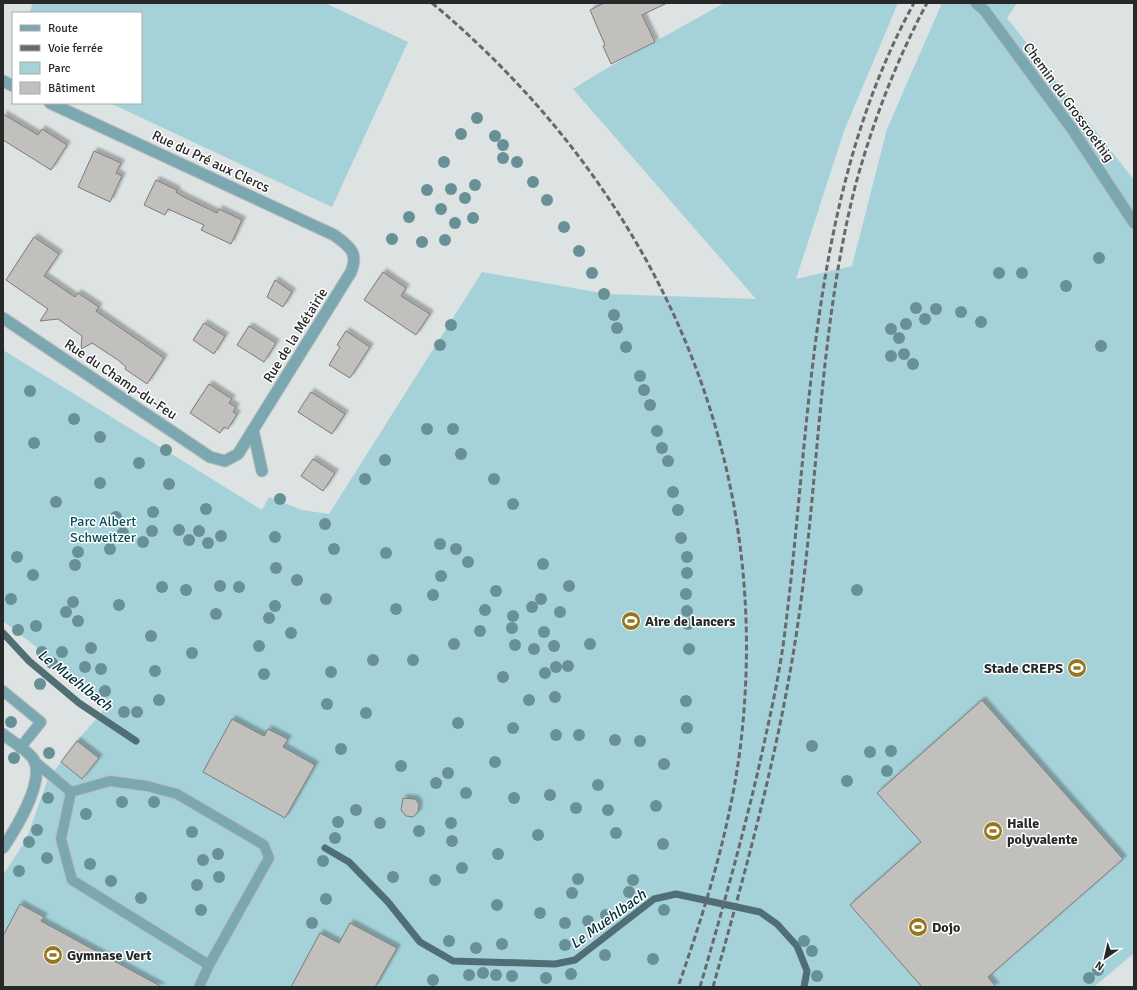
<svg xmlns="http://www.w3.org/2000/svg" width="1137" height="990" font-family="Signika,sans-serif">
	<defs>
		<filter id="shadow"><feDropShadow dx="3.5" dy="-3.5" stdDeviation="1" flood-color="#0004"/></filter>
	</defs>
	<rect width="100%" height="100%" fill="#dde2e3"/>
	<g fill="#a5d2d9">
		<polygon points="33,3 325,3 408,42 332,207 110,103 141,103 141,13 29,13"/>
		<path d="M724 3H898L844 131 796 279 852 266 887 129 942 3H1017L1007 18 1134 180V953L1094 987H3V875L26 840 48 779 77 741 109 704 3 621V350L262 510 269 497 302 510 329 514 482 272 607 294 756 299 573 89C622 58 674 32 724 3Z"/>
	</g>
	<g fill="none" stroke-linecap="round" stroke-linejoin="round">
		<g stroke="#506f75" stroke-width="7">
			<polyline points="3,633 29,661 79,703 136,741"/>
			<polyline points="325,848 349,862 388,902 420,942 453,961 555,964 575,960 654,899 676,894 760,912 777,924 797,946 807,971 804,987"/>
		</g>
	</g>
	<g fill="#c2c0bd" stroke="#7c7b77" filter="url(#shadow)">
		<polygon points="604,3 667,3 642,15 655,42 611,64 603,46 605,45 590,10"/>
		<polygon points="3,114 38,135 42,129 67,145 51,170 3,140"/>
		<polygon points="94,151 121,163 116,173 122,176 110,202 78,187"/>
		<polygon points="156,180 177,190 176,192 182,196 217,213 219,209 242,220 231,244 201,230 204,225 168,209 165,215 144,205"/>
		<polygon points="34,237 59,254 44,276 75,297 78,293 99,307 96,311 164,358 147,384 125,369 126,367 118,360 92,343 81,349 82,336 58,319 40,321 48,309 6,280"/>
		<polygon points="383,272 406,288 401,296 430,314 416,335 364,300"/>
		<polygon points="275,280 292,292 283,307 267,297"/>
		<polygon points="204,323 225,336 214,354 193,340"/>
		<polygon points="249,326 276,343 264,362 237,345"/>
		<polygon points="346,331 370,347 350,378 329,365 340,347 337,345"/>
		<polygon points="209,384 232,399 229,403 236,407 233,412 237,414 228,429 224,427 220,433 190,413"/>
		<polygon points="311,392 345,414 332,434 298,412"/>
		<polygon points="313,459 335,473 323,491 301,476"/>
		<polygon points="982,700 1123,859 988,977 996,987 922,987 850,905 921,842 877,793"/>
		<polygon points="232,719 264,736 268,729 288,739 283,747 315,765 285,818 203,772"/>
		<polygon points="77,741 99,758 82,779 61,762"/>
		<polygon points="403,798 415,799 419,804 418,812 413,817 406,816 401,810"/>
		<polygon points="20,904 44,917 41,921 162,987 3,987 3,936"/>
		<polygon points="350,923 397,948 375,987 291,987 320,933 339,943"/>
	</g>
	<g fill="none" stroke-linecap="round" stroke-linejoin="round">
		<g stroke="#b9bdbe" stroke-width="12">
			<g id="service">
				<polyline points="3,691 41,722 20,748"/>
				<polyline points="34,761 71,792"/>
				<polygon points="110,781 147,786 177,794 264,845 269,858 209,965 72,880 61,839 71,792"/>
				<polyline points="199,987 209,965"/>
			</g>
		</g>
		<g stroke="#b9bdbe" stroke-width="13">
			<g id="minor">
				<polyline points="976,3 985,11 1072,129 1134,223"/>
				<polyline points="3,81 13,86"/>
				<path d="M3 318 210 457 225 461 238 454 351 272C359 252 349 246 334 235L50 103"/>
				<polyline points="253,430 262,471"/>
				<path d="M3 734C12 742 28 750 34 760 45 782 15 830 3 848"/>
			</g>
		</g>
		<use href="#service" stroke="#7ba8b0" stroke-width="10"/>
		<use href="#minor" stroke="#7ba8b0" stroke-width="11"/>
		<g stroke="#67696a" stroke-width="3" stroke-dasharray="6 3" stroke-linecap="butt">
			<path d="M432 3C647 183 769 439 743 722 735 813 708 901 678 987"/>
			<path d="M700 987C721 915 741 843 758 771 767 729 777 688 783 646 812 430 806 200 914 3"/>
			<path d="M713 987C749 859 784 732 801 601 819 463 821 322 855 187 872 124 896 61 927 3"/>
		</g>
	</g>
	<g fill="#689197">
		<circle cx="477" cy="118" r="6"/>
		<circle cx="461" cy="134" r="6"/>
		<circle cx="495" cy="136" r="6"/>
		<circle cx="503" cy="145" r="6"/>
		<circle cx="503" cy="158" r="6"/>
		<circle cx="444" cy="162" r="6"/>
		<circle cx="517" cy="162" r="6"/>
		<circle cx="533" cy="182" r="6"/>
		<circle cx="475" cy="185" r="6"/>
		<circle cx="451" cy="189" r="6"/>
		<circle cx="427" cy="190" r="6"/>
		<circle cx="465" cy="198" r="6"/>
		<circle cx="547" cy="200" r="6"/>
		<circle cx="441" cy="209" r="6"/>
		<circle cx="409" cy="217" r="6"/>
		<circle cx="473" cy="218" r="6"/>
		<circle cx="455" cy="223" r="6"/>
		<circle cx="564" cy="227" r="6"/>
		<circle cx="392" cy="239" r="6"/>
		<circle cx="445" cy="240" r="6"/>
		<circle cx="422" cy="242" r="6"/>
		<circle cx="579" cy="251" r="6"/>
		<circle cx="1099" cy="258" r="6"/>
		<circle cx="592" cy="273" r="6"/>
		<circle cx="999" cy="273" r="6"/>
		<circle cx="1022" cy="273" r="6"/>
		<circle cx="1066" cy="286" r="6"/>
		<circle cx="604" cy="294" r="6"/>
		<circle cx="916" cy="308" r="6"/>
		<circle cx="936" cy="309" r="6"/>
		<circle cx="961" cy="312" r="6"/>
		<circle cx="614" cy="315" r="6"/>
		<circle cx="925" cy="319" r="6"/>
		<circle cx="981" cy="322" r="6"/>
		<circle cx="906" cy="324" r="6"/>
		<circle cx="451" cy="325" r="6"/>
		<circle cx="617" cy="328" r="6"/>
		<circle cx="891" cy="329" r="6"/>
		<circle cx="899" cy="338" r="6"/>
		<circle cx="440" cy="345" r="6"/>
		<circle cx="1101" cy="346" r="6"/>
		<circle cx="626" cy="347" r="6"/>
		<circle cx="904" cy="354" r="6"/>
		<circle cx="891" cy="356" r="6"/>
		<circle cx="913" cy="364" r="6"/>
		<circle cx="640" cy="376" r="6"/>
		<circle cx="644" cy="390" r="6"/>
		<circle cx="30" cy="391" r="6"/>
		<circle cx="650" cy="405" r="6"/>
		<circle cx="74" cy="419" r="6"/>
		<circle cx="427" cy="429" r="6"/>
		<circle cx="453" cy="429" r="6"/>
		<circle cx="657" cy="431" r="6"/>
		<circle cx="100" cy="437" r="6"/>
		<circle cx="34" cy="443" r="6"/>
		<circle cx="662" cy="448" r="6"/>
		<circle cx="166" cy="450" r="6"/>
		<circle cx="461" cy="454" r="6"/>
		<circle cx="385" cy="460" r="6"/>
		<circle cx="668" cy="461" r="6"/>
		<circle cx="139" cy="463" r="6"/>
		<circle cx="365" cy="479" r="6"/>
		<circle cx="494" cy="479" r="6"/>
		<circle cx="100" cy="483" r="6"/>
		<circle cx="169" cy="484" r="6"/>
		<circle cx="673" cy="492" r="6"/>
		<circle cx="280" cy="499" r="6"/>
		<circle cx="56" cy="502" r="6"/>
		<circle cx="513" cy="504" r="6"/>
		<circle cx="206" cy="509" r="6"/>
		<circle cx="678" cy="510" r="6"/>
		<circle cx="153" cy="512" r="6"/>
		<circle cx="116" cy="517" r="6"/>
		<circle cx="325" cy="524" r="6"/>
		<circle cx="179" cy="530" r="6"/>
		<circle cx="152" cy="531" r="6"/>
		<circle cx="199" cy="531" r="6"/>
		<circle cx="123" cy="533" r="6"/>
		<circle cx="221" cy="536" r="6"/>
		<circle cx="275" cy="537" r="6"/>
		<circle cx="681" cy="538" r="6"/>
		<circle cx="189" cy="540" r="6"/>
		<circle cx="143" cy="542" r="6"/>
		<circle cx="208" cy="543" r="6"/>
		<circle cx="440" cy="544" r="6"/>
		<circle cx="110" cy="549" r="6"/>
		<circle cx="334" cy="549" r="6"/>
		<circle cx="456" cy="549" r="6"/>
		<circle cx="78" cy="552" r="6"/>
		<circle cx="386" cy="553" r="6"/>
		<circle cx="17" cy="557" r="6"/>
		<circle cx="687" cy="557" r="6"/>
		<circle cx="468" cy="562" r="6"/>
		<circle cx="543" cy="564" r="6"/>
		<circle cx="75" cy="565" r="6"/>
		<circle cx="276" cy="568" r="6"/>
		<circle cx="687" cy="573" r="6"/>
		<circle cx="33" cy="575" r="6"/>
		<circle cx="441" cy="576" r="6"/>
		<circle cx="297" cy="580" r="6"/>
		<circle cx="220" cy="586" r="6"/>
		<circle cx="569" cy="586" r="6"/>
		<circle cx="162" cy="587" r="6"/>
		<circle cx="239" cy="587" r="6"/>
		<circle cx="186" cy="590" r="6"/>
		<circle cx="857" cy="590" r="6"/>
		<circle cx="496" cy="591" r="6"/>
		<circle cx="686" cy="594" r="6"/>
		<circle cx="433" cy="595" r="6"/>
		<circle cx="11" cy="599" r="6"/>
		<circle cx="326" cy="599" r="6"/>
		<circle cx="541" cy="599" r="6"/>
		<circle cx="73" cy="602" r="6"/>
		<circle cx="119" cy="605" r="6"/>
		<circle cx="275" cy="606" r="6"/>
		<circle cx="532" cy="607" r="6"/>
		<circle cx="396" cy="609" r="6"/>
		<circle cx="485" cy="610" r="6"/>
		<circle cx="687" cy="611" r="6"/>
		<circle cx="66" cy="612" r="6"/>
		<circle cx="560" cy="612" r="6"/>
		<circle cx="216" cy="614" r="6"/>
		<circle cx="513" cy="616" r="6"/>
		<circle cx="269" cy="618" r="6"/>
		<circle cx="78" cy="621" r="6"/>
		<circle cx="688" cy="624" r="6"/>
		<circle cx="36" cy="626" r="6"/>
		<circle cx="512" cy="628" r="6"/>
		<circle cx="18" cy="630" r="6"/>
		<circle cx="480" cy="631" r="6"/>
		<circle cx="544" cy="632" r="6"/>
		<circle cx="291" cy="633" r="6"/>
		<circle cx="151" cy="636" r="6"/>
		<circle cx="454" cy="644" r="6"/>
		<circle cx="590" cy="644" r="6"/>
		<circle cx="515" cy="645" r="6"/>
		<circle cx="259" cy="646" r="6"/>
		<circle cx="554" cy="646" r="6"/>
		<circle cx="91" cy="648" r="6"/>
		<circle cx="534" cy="649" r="6"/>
		<circle cx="689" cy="649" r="6"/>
		<circle cx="42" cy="652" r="6"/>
		<circle cx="62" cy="652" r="6"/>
		<circle cx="192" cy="653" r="6"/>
		<circle cx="373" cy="660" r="6"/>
		<circle cx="413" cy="660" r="6"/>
		<circle cx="52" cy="663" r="6"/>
		<circle cx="568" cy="666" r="6"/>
		<circle cx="85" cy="667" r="6"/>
		<circle cx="556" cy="667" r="6"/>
		<circle cx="101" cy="669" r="6"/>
		<circle cx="155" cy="671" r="6"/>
		<circle cx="331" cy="672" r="6"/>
		<circle cx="545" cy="673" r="6"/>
		<circle cx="264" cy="674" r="6"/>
		<circle cx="503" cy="677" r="6"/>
		<circle cx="40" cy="684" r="6"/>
		<circle cx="105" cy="691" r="6"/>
		<circle cx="555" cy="697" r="6"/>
		<circle cx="159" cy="700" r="6"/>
		<circle cx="529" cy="700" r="6"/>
		<circle cx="686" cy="701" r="6"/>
		<circle cx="327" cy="704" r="6"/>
		<circle cx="124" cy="712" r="6"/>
		<circle cx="137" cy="712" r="6"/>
		<circle cx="366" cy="713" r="6"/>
		<circle cx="11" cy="722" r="6"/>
		<circle cx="458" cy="723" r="6"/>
		<circle cx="513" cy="728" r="6"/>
		<circle cx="687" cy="728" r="6"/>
		<circle cx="556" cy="735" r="6"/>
		<circle cx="579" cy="735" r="6"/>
		<circle cx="615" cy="740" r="6"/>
		<circle cx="640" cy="741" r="6"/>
		<circle cx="812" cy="746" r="6"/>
		<circle cx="341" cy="749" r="6"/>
		<circle cx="891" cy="751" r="6"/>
		<circle cx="870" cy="752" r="6"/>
		<circle cx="49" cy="753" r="6"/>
		<circle cx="14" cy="758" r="6"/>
		<circle cx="495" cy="762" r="6"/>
		<circle cx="664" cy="764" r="6"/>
		<circle cx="401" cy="766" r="6"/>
		<circle cx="887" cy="771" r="6"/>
		<circle cx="448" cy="773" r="6"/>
		<circle cx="847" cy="781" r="6"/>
		<circle cx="436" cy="783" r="6"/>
		<circle cx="598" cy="785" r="6"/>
		<circle cx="466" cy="793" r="6"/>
		<circle cx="550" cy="795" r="6"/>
		<circle cx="48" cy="798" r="6"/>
		<circle cx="514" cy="798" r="6"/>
		<circle cx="122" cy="802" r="6"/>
		<circle cx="154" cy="802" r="6"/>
		<circle cx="656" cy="806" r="6"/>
		<circle cx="576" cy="808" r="6"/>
		<circle cx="356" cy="810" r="6"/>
		<circle cx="608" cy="810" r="6"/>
		<circle cx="86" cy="814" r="6"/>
		<circle cx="338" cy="822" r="6"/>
		<circle cx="380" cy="823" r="6"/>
		<circle cx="451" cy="823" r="6"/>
		<circle cx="37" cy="830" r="6"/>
		<circle cx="419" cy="831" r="6"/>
		<circle cx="192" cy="832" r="6"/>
		<circle cx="616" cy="833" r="6"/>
		<circle cx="538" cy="835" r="6"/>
		<circle cx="335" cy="838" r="6"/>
		<circle cx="452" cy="841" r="6"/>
		<circle cx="29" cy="842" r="6"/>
		<circle cx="663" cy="844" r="6"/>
		<circle cx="218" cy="854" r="6"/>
		<circle cx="498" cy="854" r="6"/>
		<circle cx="47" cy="858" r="6"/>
		<circle cx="203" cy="860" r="6"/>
		<circle cx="323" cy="861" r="6"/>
		<circle cx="90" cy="864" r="6"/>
		<circle cx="462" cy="868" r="6"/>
		<circle cx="19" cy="871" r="6"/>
		<circle cx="219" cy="877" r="6"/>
		<circle cx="393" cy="877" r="6"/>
		<circle cx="578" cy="879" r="6"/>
		<circle cx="435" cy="880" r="6"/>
		<circle cx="633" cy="880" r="6"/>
		<circle cx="111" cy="881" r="6"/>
		<circle cx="197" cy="885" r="6"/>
		<circle cx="629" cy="892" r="6"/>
		<circle cx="572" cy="893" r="6"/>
		<circle cx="141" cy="898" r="6"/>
		<circle cx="326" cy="899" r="6"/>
		<circle cx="497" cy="905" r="6"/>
		<circle cx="201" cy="910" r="6"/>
		<circle cx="664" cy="910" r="6"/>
		<circle cx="540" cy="913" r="6"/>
		<circle cx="606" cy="915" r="6"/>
		<circle cx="588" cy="921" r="6"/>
		<circle cx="312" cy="923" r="6"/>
		<circle cx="565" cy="923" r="6"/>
		<circle cx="449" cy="941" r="6"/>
		<circle cx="804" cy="941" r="6"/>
		<circle cx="502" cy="944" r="6"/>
		<circle cx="565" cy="945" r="6"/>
		<circle cx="476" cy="948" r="6"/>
		<circle cx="812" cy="951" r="6"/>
		<circle cx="605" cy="955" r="6"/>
		<circle cx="653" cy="959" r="6"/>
		<circle cx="1098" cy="970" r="6"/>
		<circle cx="483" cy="973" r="6"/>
		<circle cx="571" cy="974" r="6"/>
		<circle cx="469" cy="975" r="6"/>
		<circle cx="496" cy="975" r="6"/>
		<circle cx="512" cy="976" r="6"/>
		<circle cx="817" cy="976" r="6"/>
		<circle cx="546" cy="978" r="6"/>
		<circle cx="1089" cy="978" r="6"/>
		<circle cx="433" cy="980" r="6"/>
	</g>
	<defs>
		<g id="stadium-disc" transform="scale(1)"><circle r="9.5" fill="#96771f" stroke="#fff"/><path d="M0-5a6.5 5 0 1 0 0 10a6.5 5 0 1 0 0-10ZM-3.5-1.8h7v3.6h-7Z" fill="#fff"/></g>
	</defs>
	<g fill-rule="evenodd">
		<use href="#stadium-disc" x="631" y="621"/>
		<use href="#stadium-disc" x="1077" y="668"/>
		<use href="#stadium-disc" x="993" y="831"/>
		<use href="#stadium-disc" x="918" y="927"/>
		<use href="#stadium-disc" x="53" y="955"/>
	</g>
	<g text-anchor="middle" stroke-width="3" stroke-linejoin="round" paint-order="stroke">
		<g font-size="14" fill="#272829" stroke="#fff">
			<text transform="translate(1069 102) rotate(54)" y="5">Chemin du Grossroethig</text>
			<text transform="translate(211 161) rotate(25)" y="5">Rue du Pré aux Clercs</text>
			<text transform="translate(295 335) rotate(-58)" y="5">Rue de la Métairie</text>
			<text transform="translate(121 379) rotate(34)" y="5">Rue du Champ-du-Feu</text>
		</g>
		<g font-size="14" fill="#094e58" stroke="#fff">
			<text x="103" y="526">Parc Albert<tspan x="103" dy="16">Schweitzer</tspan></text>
		</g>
		<g font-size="14" font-weight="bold" fill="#272829" stroke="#fff" text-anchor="start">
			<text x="645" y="626">Aire de lancers</text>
			<text x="1063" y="673" text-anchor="end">Stade CREPS</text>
			<text x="1007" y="828">Halle<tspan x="1007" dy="16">polyvalente</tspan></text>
			<text x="932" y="932">Dojo</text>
			<text x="67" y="960">Gymnase Vert</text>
		</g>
		<g font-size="15" font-style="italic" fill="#023138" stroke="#fff">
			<text transform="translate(75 680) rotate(38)" y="5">Le Muehlbach</text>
			<text transform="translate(608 919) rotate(-36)" y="5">Le Muehlbach</text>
		</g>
	</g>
	<rect width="1137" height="990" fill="none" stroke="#272829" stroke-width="8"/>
	<rect x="12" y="12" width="130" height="92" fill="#ffffff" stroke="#a9a9a9"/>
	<rect x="20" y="25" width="20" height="6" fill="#7ba8b0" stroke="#a9a9a9"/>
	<text x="48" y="32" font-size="12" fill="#272829">Route</text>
	<rect x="20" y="45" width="20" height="6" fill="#67696a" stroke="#a9a9a9"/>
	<text x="48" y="52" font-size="12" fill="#272829">Voie ferrée</text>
	<rect x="20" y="62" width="20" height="12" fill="#a5d2d9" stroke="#a9a9a9"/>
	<text x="48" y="72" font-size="12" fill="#272829">Parc</text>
	<rect x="20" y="82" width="20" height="12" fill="#c2c0bd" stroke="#a9a9a9"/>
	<text x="48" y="92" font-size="12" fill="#272829">Bâtiment</text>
	<g transform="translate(1105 958) rotate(214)" stroke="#ffffff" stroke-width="3" paint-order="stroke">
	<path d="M0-3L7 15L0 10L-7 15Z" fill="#272829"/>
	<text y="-6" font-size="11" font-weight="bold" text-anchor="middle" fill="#272829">N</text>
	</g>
</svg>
